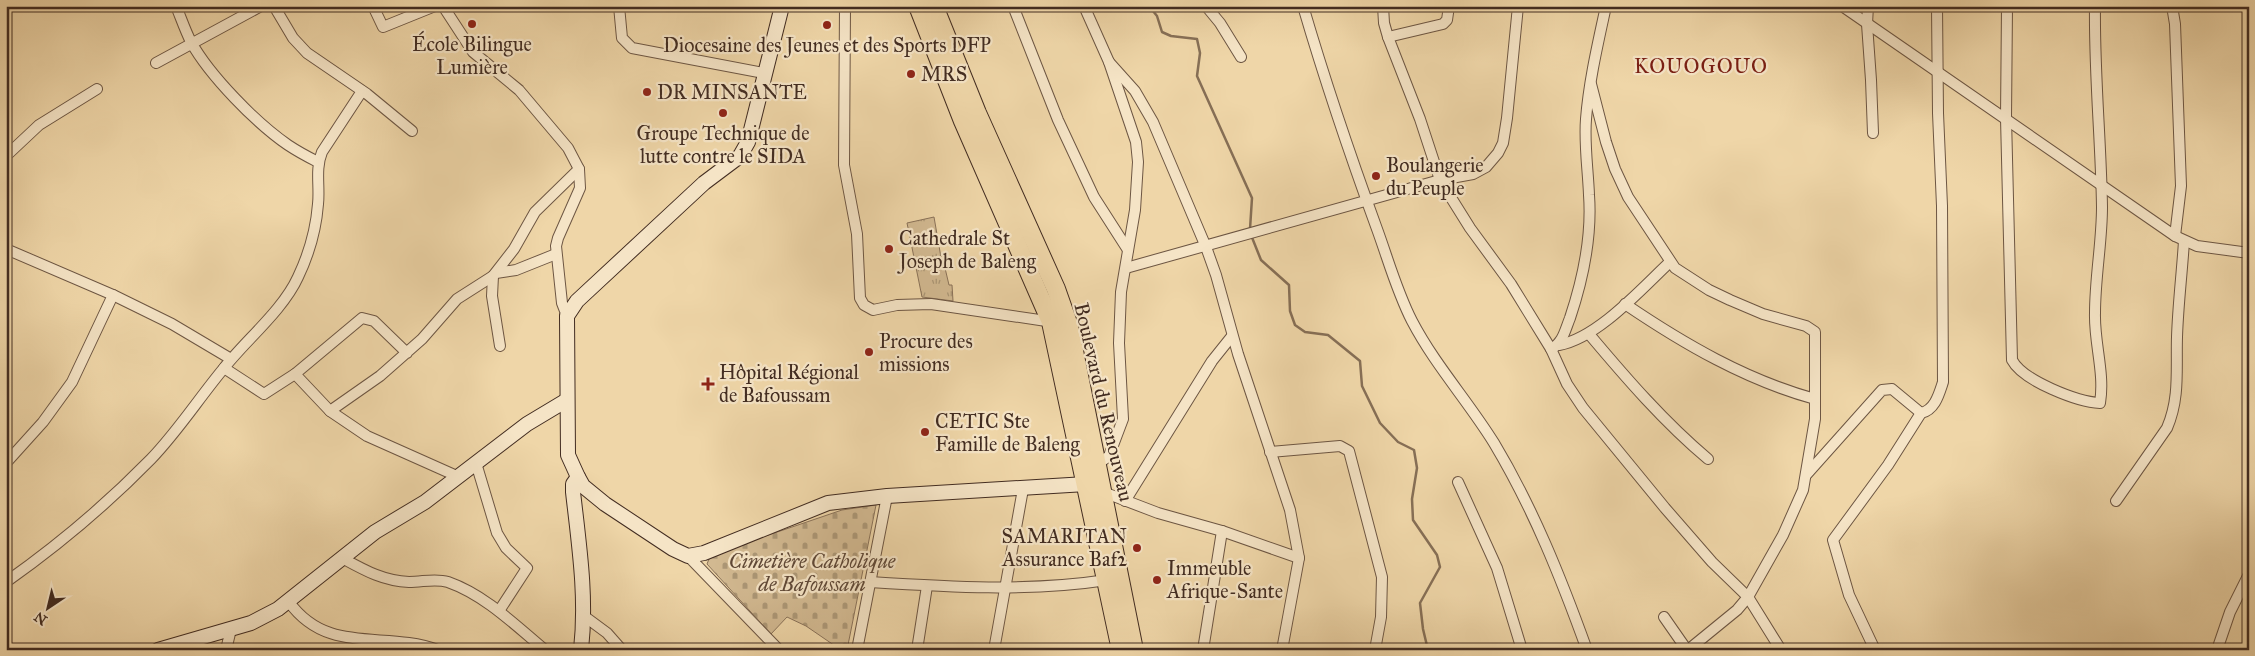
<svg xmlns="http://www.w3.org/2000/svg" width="2255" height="656" font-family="'IM FELL Great Primer',serif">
	<defs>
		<pattern id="cemetery-stones" width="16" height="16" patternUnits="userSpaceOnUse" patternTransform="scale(1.25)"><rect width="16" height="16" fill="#d2b991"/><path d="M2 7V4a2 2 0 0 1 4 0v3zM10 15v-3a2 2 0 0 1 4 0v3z" fill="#ac9776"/></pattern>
		<pattern id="park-tufts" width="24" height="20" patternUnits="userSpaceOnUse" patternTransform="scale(1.25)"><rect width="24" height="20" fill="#d2b991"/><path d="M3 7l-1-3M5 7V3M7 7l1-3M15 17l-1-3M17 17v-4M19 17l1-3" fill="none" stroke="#ac9776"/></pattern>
	</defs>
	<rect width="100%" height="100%" fill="#efd6a8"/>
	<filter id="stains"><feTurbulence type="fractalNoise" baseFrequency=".004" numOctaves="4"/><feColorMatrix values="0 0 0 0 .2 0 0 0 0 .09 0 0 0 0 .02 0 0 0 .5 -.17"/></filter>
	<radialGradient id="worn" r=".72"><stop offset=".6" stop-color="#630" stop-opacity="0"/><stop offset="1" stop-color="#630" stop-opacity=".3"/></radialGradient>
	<polygon fill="url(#cemetery-stones)" stroke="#8a7259" points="876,505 847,650 841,650 806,626 787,617 771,634 707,564 709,559 745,543 842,510"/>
	<polygon fill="url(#park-tufts)" stroke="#8a7259" points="934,217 943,269 945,268 949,285 952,285 953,301 922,297 907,223"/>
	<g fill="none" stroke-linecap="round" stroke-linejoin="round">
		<g stroke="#866f56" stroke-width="2.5">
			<polyline points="1149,6 1157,16 1162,32 1171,36 1197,39 1200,53 1197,76 1252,198 1250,229"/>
			<polyline points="1251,235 1261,260 1289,285 1290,311 1295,325 1305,332 1328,335 1360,361 1362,386 1380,423 1398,442 1414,450 1417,468 1412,499 1413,520 1437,555 1440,567 1420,603 1423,629 1428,650"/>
		</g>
		<g stroke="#6d5643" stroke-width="12">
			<g id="street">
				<path d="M176 6C181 18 185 30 191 42 210 76 256 123 288 145 297 151 308 157 318 162"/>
				<polyline points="274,6 293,38 307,53 367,94 412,131"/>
				<polyline points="373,6 383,27 435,6"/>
				<polyline points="443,6 473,52 519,90 568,148 579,169 580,188 558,238 556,246 562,303 567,316"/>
				<polyline points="619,6 622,38 632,48 764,73"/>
				<polyline points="845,6 844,165 857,234 860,298 864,305 873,310 897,305 931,304 1053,322"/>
				<polyline points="1013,6 1058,120 1094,197 1128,250"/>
				<polyline points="1084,6 1109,62 1136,142 1138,162 1135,210 1121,292 1119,343 1123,419 1109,456 1094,467"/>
				<polyline points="1206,6 1220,23 1241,57"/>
				<path d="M1303 6C1325 81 1350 155 1377 229 1388 259 1397 292 1412 321 1435 365 1468 401 1494 443 1533 508 1561 578 1587 650"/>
				<polyline points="1383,6 1384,23 1388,37 1420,119 1440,180 1470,228 1511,284 1551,349 1567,384 1583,408 1665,508 1712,562 1748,597 1781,650"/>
				<polyline points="1842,6 2175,236 2197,246 2249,253"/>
				<polyline points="1868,6 1867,24 1871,80 1873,133"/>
				<path d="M2007 6 2006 118 2012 360C2023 381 2078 402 2100 403 2105 373 2094 343 2095 313 2095 277 2102 242 2102 207 2101 140 2094 73 2095 6"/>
				<polyline points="2172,6 2175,24 2181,186 2175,236"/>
				<polyline points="1388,37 1443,24 1447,20 1449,6"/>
				<polyline points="1109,62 1135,91 1153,122 1206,247 1216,275 1238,354 1290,510 1299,558 1282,650"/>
				<polyline points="156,63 261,6"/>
				<polyline points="1591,84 1606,142 1615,169 1628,197 1675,268 1709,290 1730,300 1763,314 1806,326 1815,332 1815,419 1803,490 1783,535 1748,597 1737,610 1688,650"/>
				<polyline points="6,156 39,125 97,89"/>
				<polyline points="6,249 113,295 172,324 231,359"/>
				<polyline points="1126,268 1440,180 1473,174 1486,167 1498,153 1503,143 1507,118 1518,6"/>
				<polyline points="496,273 516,270 556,254"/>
				<polyline points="493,276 492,296 500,346"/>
				<path d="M1625 304C1684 344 1746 380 1815 399"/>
				<path d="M1589 334C1626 378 1664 422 1708 459"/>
				<path d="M1559 345C1598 338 1642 288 1670 262"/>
				<path d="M1551 349C1563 343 1565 330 1570 318 1583 279 1592 236 1589 195 1588 169 1584 144 1586 119 1589 81 1598 43 1606 6"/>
				<polyline points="407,353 374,321 362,318 295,374 330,411 380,376 422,339 457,299 493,276 514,249 535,212 579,169"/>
				<polyline points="224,368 264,394 295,374"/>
				<polyline points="330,411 367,436 459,477"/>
				<polyline points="1270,452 1340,446 1349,451 1382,577 1381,617 1375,650"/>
				<polyline points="6,463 43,422 72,382 113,295"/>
				<polyline points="476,463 497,533 506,548 527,568 499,611"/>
				<path d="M1807 474 1882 390 1892 389 1921 413C1935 410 1939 394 1943 382L1942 206 1938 113 1937 6"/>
				<polyline points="1458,482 1497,568 1522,650"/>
				<polyline points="1103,492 1158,513 1222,531 1299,558"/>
				<polyline points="1125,501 1212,361 1232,336"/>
				<path d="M2116 501 2167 428C2180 398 2176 369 2177 337 2178 305 2182 273 2184 241"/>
				<polyline points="688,556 779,650"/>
				<path d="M342 558C364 570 383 581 409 582 423 582 435 578 448 582 485 595 515 625 545 650"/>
				<path d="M6 582C57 546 107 504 151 459 178 431 199 398 224 368 246 340 283 310 298 277 309 254 316 230 318 204 320 187 315 169 322 152L362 91"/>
				<path d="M870 582C949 587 1028 592 1107 580"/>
				<path d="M289 602C328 656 385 630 438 650"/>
				<polyline points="584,616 607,633 622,650"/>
				<polyline points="1664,617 1687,650"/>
				<polyline points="226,650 231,629"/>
				<polyline points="857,650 887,496"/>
				<polyline points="917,650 927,586"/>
				<polyline points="994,650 1023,489"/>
				<polyline points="1203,650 1222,531"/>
				<polyline points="1875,650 1849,595 1833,540 1888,465 1921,413"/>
				<polyline points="2217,650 2230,612 2249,574"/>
			</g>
		</g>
		<g stroke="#422c21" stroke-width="16">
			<g id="secondary">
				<polyline points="782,6 748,142 740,156 704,183 577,301 567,316 568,455 578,477 583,486 605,504 673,549 688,556 704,553 828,503 887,496 1086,484 1095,488"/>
				<path d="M578 477 573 484V492C579 545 587 597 581 650"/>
				<polyline points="158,650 251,623 278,609 375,532 425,502 527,424 567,400"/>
			</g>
		</g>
		<g stroke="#422c21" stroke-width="20">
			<g id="highway">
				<polyline points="918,6 963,121 1051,322 1121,650"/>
				<polyline points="934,6 977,113 1056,289 1069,326 1134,650"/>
			</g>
		</g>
		<use href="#street" stroke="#f5e4c6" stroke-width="10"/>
		<use href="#secondary" stroke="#f5e4c6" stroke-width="14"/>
		<use href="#highway" stroke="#efd6a8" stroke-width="18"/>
	</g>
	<g fill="#8f2418" stroke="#f5e4c6" stroke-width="2">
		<circle cx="472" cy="24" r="5"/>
		<circle cx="827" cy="25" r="5"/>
		<circle cx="911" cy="74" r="5"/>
		<circle cx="647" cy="92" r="5"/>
		<circle cx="723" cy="113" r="5"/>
		<circle cx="1376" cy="176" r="5"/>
		<circle cx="889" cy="249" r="5"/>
		<circle cx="869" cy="352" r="5"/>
		<path d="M705.5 376.5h5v5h5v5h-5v5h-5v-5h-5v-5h5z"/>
		<circle cx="925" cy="432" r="5"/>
		<circle cx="1137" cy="548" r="5"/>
		<circle cx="1157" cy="580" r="5"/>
	</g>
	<g text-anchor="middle" stroke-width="4.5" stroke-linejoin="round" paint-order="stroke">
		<g font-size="20" fill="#422c21" stroke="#f5e4c6" text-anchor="start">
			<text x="472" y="51" text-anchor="middle">École Bilingue<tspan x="472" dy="23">Lumière</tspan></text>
			<text x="827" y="52" text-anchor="middle">Diocesaine des Jeunes et des Sports DFP</text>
			<text x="921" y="81">MRS</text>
			<text x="657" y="99">DR MINSANTE</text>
			<text x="723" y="140" text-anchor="middle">Groupe Technique de<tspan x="723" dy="23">lutte contre le SIDA</tspan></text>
			<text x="1386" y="172">Boulangerie<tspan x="1386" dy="23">du Peuple</tspan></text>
			<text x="899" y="245">Cathedrale St<tspan x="899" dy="23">Joseph de Baleng</tspan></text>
			<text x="879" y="348">Procure des<tspan x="879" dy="23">missions</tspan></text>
			<text x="719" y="379">Hôpital Régional<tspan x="719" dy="23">de Bafoussam</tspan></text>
			<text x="935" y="428">CETIC Ste<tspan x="935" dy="23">Famille de Baleng</tspan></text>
			<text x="1127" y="543" text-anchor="end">SAMARITAN<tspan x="1127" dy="23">Assurance Baf2</tspan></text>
			<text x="1167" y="575">Immeuble<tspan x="1167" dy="23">Afrique-Sante</tspan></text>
		</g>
		<g font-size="20" fill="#422c21" stroke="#f5e4c6">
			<text transform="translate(1104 402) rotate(77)" y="7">Boulevard du Renouveau</text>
		</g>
		<g font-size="20" font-style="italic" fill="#5f4837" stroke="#f5e4c6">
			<text x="812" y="568">Cimetière Catholique<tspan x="812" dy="23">de Bafoussam</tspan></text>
		</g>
		<g font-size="21" letter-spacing="1" fill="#7a1f14" stroke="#f5e4c6">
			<text x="1701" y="73">KOUOGOUO</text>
		</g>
	</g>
	<rect width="2255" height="656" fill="none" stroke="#efd6a8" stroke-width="25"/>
	<rect x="8" y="8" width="2240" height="641" fill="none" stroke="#422c21" stroke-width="2.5"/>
	<rect x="12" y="12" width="2230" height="631" fill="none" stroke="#422c21"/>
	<g transform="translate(48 608) rotate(215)" stroke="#f5e4c6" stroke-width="4" paint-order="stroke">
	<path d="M0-4L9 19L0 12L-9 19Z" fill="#422c21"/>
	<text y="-8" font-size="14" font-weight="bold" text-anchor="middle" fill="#422c21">N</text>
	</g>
	<rect width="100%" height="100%" filter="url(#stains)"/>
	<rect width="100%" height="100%" fill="url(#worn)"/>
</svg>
